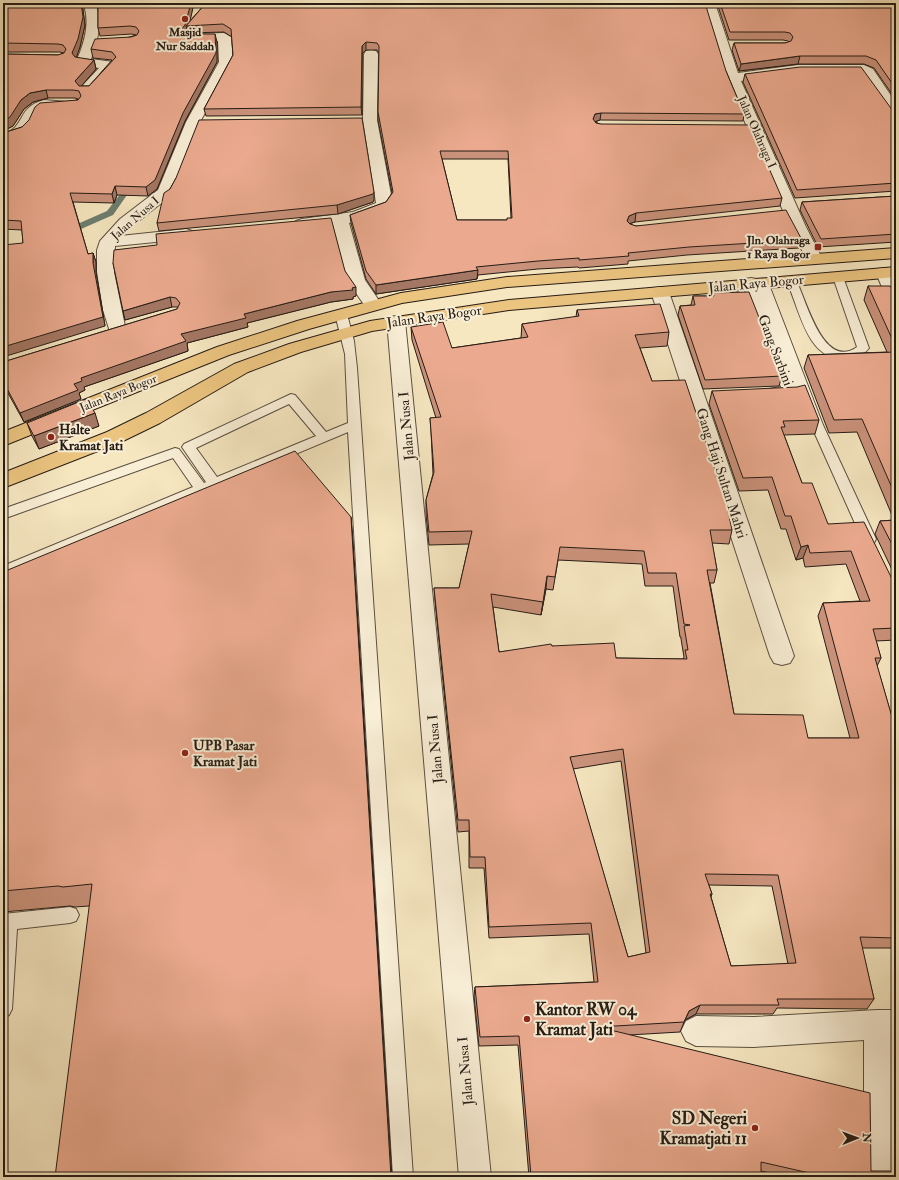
<svg xmlns="http://www.w3.org/2000/svg" width="899" height="1180" font-family="'IM FELL Double Pica',serif">
	<rect width="100%" height="100%" fill="#f6e7c1"/>
	<filter id="stains"><feTurbulence type="fractalNoise" baseFrequency=".005" numOctaves="4"/><feColorMatrix values="0 0 0 0 .2 0 0 0 0 .09 0 0 0 0 .02 0 0 0 .5 -.17"/></filter>
	<radialGradient id="worn" r=".72"><stop offset=".6" stop-color="#630" stop-opacity="0"/><stop offset="1" stop-color="#630" stop-opacity=".3"/></radialGradient>
	<g fill="none" stroke-linecap="round" stroke-linejoin="round">
		<polygon fill="#6e7f70" fill-rule="evenodd" points="128,184 134,185 113,215 72,233 66,233 66,229 107,211"/>
		<g stroke="#5a4f40" stroke-width="2">
			<g id="service">
				<path d="M838 274 843 277 869 348C864 355 856 358 847 359 806 362 800 308 786 280L791 277 796 280C806 299 823 371 857 347L833 277Z"/>
				<polygon points="763,279 768,282 823,425 876,539 874,543 869,544 864,543 862,539 811,425 758,282"/>
				<path d="M341 311 347 314 354 341 357 368 413 1177H393L348 432 3 577V566L193 487 173 458 3 519V509L175 448 179 449 204 483 206 482 184 450 182 447 184 444 291 394 295 395 326 432 348 423 345 354 335 314ZM289 404 316 436 217 477 196 448Z"/>
				<polygon points="70,907 76,909 79,915 76,921 70,923 17,929 12,1009 9,1015 3,1018 3,914"/>
			</g>
		</g>
		<g stroke="#5a4f40" stroke-width="2">
			<g id="minor">
				<path d="M83 3H95C103 21 98 41 91 59L114 62 116 65 94 89H84L82 86 99 68 78 65 76 62C84 44 91 22 83 3Z"/>
				<polygon points="703,3 715,3 738,73 798,65 864,65 873,69 896,103 896,118 891,117 860,73 798,73 741,81 806,227 822,258 820,262 814,263 808,262 790,227 726,78"/>
				<polygon points="224,33 231,37 233,62 200,122 176,186 170,196 120,236 186,229 192,231 194,234 192,237 186,239 115,246 114,272 126,331 123,335 117,337 111,335 103,310 97,272 97,250 100,241 120,219 158,190 186,122 219,62 218,41 186,41 184,38 186,35 191,34"/>
				<path d="M371 50 376 51 378 54 377 120 392 200C389 216 363 220 349 223L365 280 382 305 379 309 373 310 367 309 347 280 333 225 302 229 296 227 294 224 296 221 302 219 353 212 376 203 363 120 364 54 366 51Z"/>
				<path d="M44 100 67 102 69 105 67 108C58 110 49 107 41 110L23 136 3 142V134C26 128 16 107 44 100Z"/>
				<polygon points="884,268 890,269 896,281 896,304 890,303 887,299 876,273 878,269"/>
				<polygon points="751,278 757,279 760,283 802,393 800,397 770,400 763,398 761,394 763,390 781,387 742,283 745,279"/>
				<polygon points="660,287 666,288 669,292 794,656 790,663 782,665 774,663 770,656 651,292 654,288"/>
				<polygon points="396,316 402,317 405,321 491,1177 459,1177 387,321 390,317"/>
				<polygon points="877,1010 896,1010 896,1038 894,1039 896,1177 864,1177 864,1040 754,1047 696,1046 686,1041 681,1031 686,1021 696,1016 754,1017"/>
			</g>
		</g>
		<g stroke="#261c15" stroke-width="2">
			<g id="trunk">
				<polygon points="896,248 896,258 507,287 402,303 309,329 229,355 3,446 3,432 217,347 297,321 401,293 507,277"/>
				<polygon points="896,267 896,277 509,310 372,331 301,352 248,372 160,423 121,442 3,488 3,473 107,432 146,413 234,364 289,344 370,321 509,300"/>
			</g>
		</g>
		<use href="#service" fill="#f9efd7" fill-rule="evenodd"/>
		<use href="#minor" fill="#f9efd7" fill-rule="evenodd"/>
		<use href="#trunk" fill="#ebc480" fill-rule="evenodd"/>
	</g>
	<g fill="#ca927b" stroke="#261c15" fill-rule="evenodd">
		<path d="M3 3H82L85 25 80 47 76 58 94 60 96 69 81 86H89L112 60 93 58 91 49 136 35 132 34 100 36 98 28V7L97 3H194L189 22 206 3 726 71 744 114 743 121 600 120 595 122 782 198 780 206 635 222 629 224 636 226 802 240 799 248 687 255 628 261V264L579 268 578 267 538 269 478 275 477 279 376 294 366 279 351 223 350 215 386 202 392 193 378 120 379 53 377 50H366L362 54V115L206 116 204 109 233 55 232 37 224 32 188 33 187 31 186 34 217 42V62L185 121 157 189 148 196 117 195 114 203 73 202 88 254 93 253 96 262V272L105 326 23 243 22 230 3 229V133L22 127 78 99 75 98H48L33 102 24 109 13 126 3 131V54L58 55 64 53 60 52H3ZM442 159H508L511 218 507 220H457Z"/>
		<polygon points="717,3 896,3 896,100 874,68 864,64 798,64 739,71 732,50 734,43 785,43 789,42 788,41 783,40 729,40"/>
		<polygon points="745,74 893,111 896,110 896,191 795,198 743,82"/>
		<polygon points="176,178 374,200 373,202 338,214 159,231 157,223 170,189"/>
		<polygon points="896,196 896,242 818,247 800,210 802,202"/>
		<polygon points="113,263 345,271 356,296 353,297 353,299 331,302 247,323 248,327 187,343 188,351 84,387 85,390 79,393 81,399 24,422 3,384 3,362 177,309 178,307 172,307 125,320"/>
		<polygon points="868,286 896,291 896,578 875,534 880,521 894,520 857,432 829,433 804,368 808,355 887,352 864,300"/>
		<polygon points="713,293 782,376 779,386 703,389 678,315 680,306 691,305 693,296 712,296"/>
		<path d="M577 310 669 332 667 346 640 348 652 381 732 530 729 544 712 543 717 570 714 583H710L734 714 808 738H850L818 616 823 603 860 601 846 564 805 567 803 558 796 560 786 529H781L768 490 739 491 709 404 712 391 819 420 815 434 784 435 802 483 828 524 896 587V640L876 641 881 658 877 666 896 731V948H862L874 999 867 1009 777 1008 773 1014H696L685 1020 680 1032 629 1035 871 1171 896 1177H788L761 1171 529 1177 518 1045 479 1046 474 996 475 987 594 982 589 934 489 938 484 868H469V831L458 832 435 601 434 588H459L469 544 429 545 426 514V500L433 474 431 431 430 418H436L412 340 411 327 452 348 521 338 522 324 576 317ZM558 560 642 564 645 586H673L680 637H681V639L684 657 683 659 616 658 552 646 499 652 493 607 541 615 546 589 553 590ZM621 761 646 953 628 957 573 769ZM709 885 772 886 788 964 731 966 711 897 712 894Z"/>
		<polygon points="27,423 99,426 39,449 32,436"/>
		<polygon points="353,541 89,906 75,907 70,906 3,912 3,572"/>
	</g>
	<g fill="#a47764" stroke="#261c15">
		<polygon points="81,3 82,3 85,25 80,47 75,61 72,53"/>
		<polygon points="191,3 194,3 189,26 186,26 187,31 187,33 183,39 181,30"/>
		<polygon points="215,34 217,42 217,62 185,121 157,189 148,196 146,187"/>
		<polygon points="366,42 366,50 362,54 362,115 361,107 362,46"/>
		<polygon points="800,56 798,64 739,71 741,64"/>
		<polygon points="94,60 96,69 78,90 75,81"/>
		<polygon points="46,90 48,98 33,102 24,109 13,126 3,131 3,121 21,100 30,93"/>
		<polygon points="601,113 600,120 594,122 593,119 595,114"/>
		<polygon points="115,186 117,195 114,203 112,194"/>
		<polygon points="374,192 374,200 373,202 338,214 337,205"/>
		<polygon points="636,213 635,222 628,224 627,221 629,216"/>
		<polygon points="93,253 96,262 96,272 105,326 3,357 3,347 93,263"/>
		<polygon points="478,270 477,279 376,294 376,285"/>
		<polygon points="356,287 356,296 353,297 353,299 331,302 247,323 248,327 187,343 188,351 84,387 85,390 79,393 81,399 24,422 20,413 74,384 81,378 181,334 244,314 331,292"/>
		<polygon points="170,297 172,307 125,320 123,311"/>
		<polygon points="95,413 99,426 39,449 34,436"/>
		<polygon points="351,517 353,541 392,1177 391,1177"/>
		<polygon points="808,545 803,558 796,560 801,547"/>
		<polygon points="547,576 546,589 541,615"/>
		<polygon points="700,1005 696,1014 685,1020 689,1011"/>
	</g>
	<g fill="#ebaa8f" stroke="#261c15" fill-rule="evenodd">
		<polygon points="3,3 81,3 83,17 78,39 72,53 75,57 94,60 75,81 79,86 89,86 116,57 112,52 91,49 95,39 131,37 137,35 139,31 136,27 130,26 98,28 98,3 191,3 185,25 181,30 185,34 215,34 216,53 183,113 155,180 146,187 115,186 112,194 70,193 88,254 93,253 93,263 103,317 3,347 3,245 23,243 21,221 3,220 3,133 22,127 29,120 35,107 40,103 78,100 81,96 79,91 73,90 46,90 30,93 21,100 10,117 3,121 3,54 58,55 64,53 66,49 63,45 58,44 3,43"/>
		<path d="M206 3H705L726 71 744 114 601 113 595 114 593 119 596 123 601 124 750 125 782 198 636 213 629 216 627 221 630 224 636 226 786 210 802 240 689 247 628 253 629 256 579 260V258L538 261 476 267 478 270 376 285 366 271 350 215 386 202 393 192 378 112 379 46 377 43 366 42 362 46 361 107 204 109 233 55 231 29 223 24 186 26ZM440 151H508L512 218H507V220H457Z"/>
		<polygon points="720,3 896,3 896,89 876,60 866,56 800,56 741,64 734,43 785,43 791,41 793,37 790,33 785,32 730,32"/>
		<polygon points="800,67 861,67 893,111 896,110 896,183 797,190 745,74"/>
		<polygon points="362,118 374,192 373,194 337,205 157,223 164,193 170,189 176,178 199,120"/>
		<polygon points="896,196 896,234 821,239 802,202"/>
		<polygon points="331,218 345,271 356,287 352,288 353,290 331,292 244,314 246,318 181,334 186,341 81,378 82,381 74,384 78,390 20,413 3,381 3,362 177,309 180,303 176,298 170,297 123,311 113,263 114,250 157,245 156,234"/>
		<polygon points="868,286 890,286 894,291 896,291 896,343 894,343"/>
		<polygon points="749,292 782,376 705,380 680,306 695,305 693,296 714,296 713,293"/>
		<path d="M660 304 669 332 635 335 652 381 685 380 726 502 732 530H710L717 570H707L734 714 803 715 808 738H859L823 603 870 601 851 551 810 553 808 545 801 547 791 516H785L772 477 743 478 712 391 797 387 805 385 819 420 783 421 785 427H781L802 483H812L828 524 864 522 896 587V628L873 629 881 658H875L896 731V938L860 937 874 999H777L779 1005H700L689 1011 684 1022 598 1027 870 1093 871 1171H896V1177H827L761 1162V1177H523L531 1176 519 1036 480 1037 475 987 598 982 591 923 489 927 485 857H470L469 820H458L434 588H459L472 531 429 532 426 500 434 472 430 418 441 417 411 327 443 322 452 348 528 337 522 324 579 316 577 310ZM560 547 644 551 648 573H676L684 624 690 625 684 626 688 650H685L687 659 616 658 614 643 552 646 551 644 499 652 491 594 543 602 547 576 555 577ZM623 749 650 952 628 957 570 757ZM705 874 778 875 796 963 731 966 710 894H712Z"/>
		<polygon points="896,352 896,497 862,419 834,420 808,355"/>
		<polygon points="86,399 95,413 34,436 27,423"/>
		<polygon points="295,451 351,517 391,1177 55,1177 92,884 63,887 58,886 3,891 3,572"/>
		<polygon points="896,520 896,552 880,521"/>
	</g>
	<g fill="#8f2418" stroke="#f9efd7" stroke-width="1.5">
		<circle cx="185" cy="19" r="4"/>
		<rect x="814" y="243" width="8" height="8" rx="2"/>
		<circle cx="51" cy="437" r="4"/>
		<circle cx="185" cy="753" r="4"/>
		<circle cx="527" cy="1019" r="4"/>
		<circle cx="755" cy="1128" r="4"/>
	</g>
	<g text-anchor="middle" stroke-width="4" stroke-linejoin="round" paint-order="stroke">
		<g font-size="12" font-weight="bold" fill="#261c15" stroke="#f9efd7">
			<text x="185" y="36">Masjid<tspan x="185" dy="14">Nur Saddah</tspan></text>
			<text x="810" y="244" text-anchor="end">Jln. Olahraga<tspan x="810" dy="14">1 Raya Bogor</tspan></text>
		</g>
		<g font-size="12" fill="#261c15" stroke="#f9efd7">
			<text transform="translate(757 132) rotate(66)" y="4">Jalan Olahraga I</text>
			<text transform="translate(135 218) rotate(-41)" y="4">Jalan Nusa I</text>
			<text transform="translate(118 393) rotate(-22)" y="4">Jalan Raya Bogor</text>
		</g>
		<g font-size="14" fill="#261c15" stroke="#f9efd7">
			<text transform="translate(756 283) rotate(-5)" y="5">Jalan Raya Bogor</text>
			<text transform="translate(434 316) rotate(-8)" y="5">Jalan Raya Bogor</text>
			<text transform="translate(776 350) rotate(69)" y="5">Gang Sarbini</text>
			<text transform="translate(406 426) rotate(-95)" y="5">Jalan Nusa I</text>
			<text transform="translate(722 473) rotate(72)" y="5">Gang Haji Sultan Mahri</text>
			<text transform="translate(435 749) rotate(-95)" y="5">Jalan Nusa I</text>
			<text transform="translate(465 1071) rotate(-95)" y="5">Jalan Nusa I</text>
		</g>
		<g font-size="14" font-weight="bold" fill="#261c15" stroke="#f9efd7" text-anchor="start">
			<text x="59" y="434">Halte<tspan x="59" dy="16">Kramat Jati</tspan></text>
			<text x="193" y="750">UPB Pasar<tspan x="193" dy="16">Kramat Jati</tspan></text>
		</g>
		<g font-size="17" font-weight="bold" fill="#261c15" stroke="#f9efd7" text-anchor="start">
			<text x="535" y="1015">Kantor RW 04<tspan x="535" dy="20">Kramat Jati</tspan></text>
			<text x="747" y="1124" text-anchor="end">SD Negeri<tspan x="747" dy="20">Kramatjati 11</tspan></text>
		</g>
	</g>
	<rect width="899" height="1180" fill="none" stroke="#f6e7c1" stroke-width="16"/>
	<rect x="4" y="4" width="891" height="1172" fill="none" stroke="#261c15" stroke-width="2"/>
	<rect x="8" y="8" width="883" height="1164" fill="none" stroke="#261c15"/>
	<g transform="translate(857 1138) rotate(89)" stroke="#f9efd7" stroke-width="3" paint-order="stroke">
	<path d="M0-3L7 15L0 10L-7 15Z" fill="#261c15"/>
	<text y="-6" font-size="11" font-weight="bold" text-anchor="middle" fill="#261c15">N</text>
	</g>
	<rect width="100%" height="100%" filter="url(#stains)"/>
	<rect width="100%" height="100%" fill="url(#worn)"/>
</svg>
